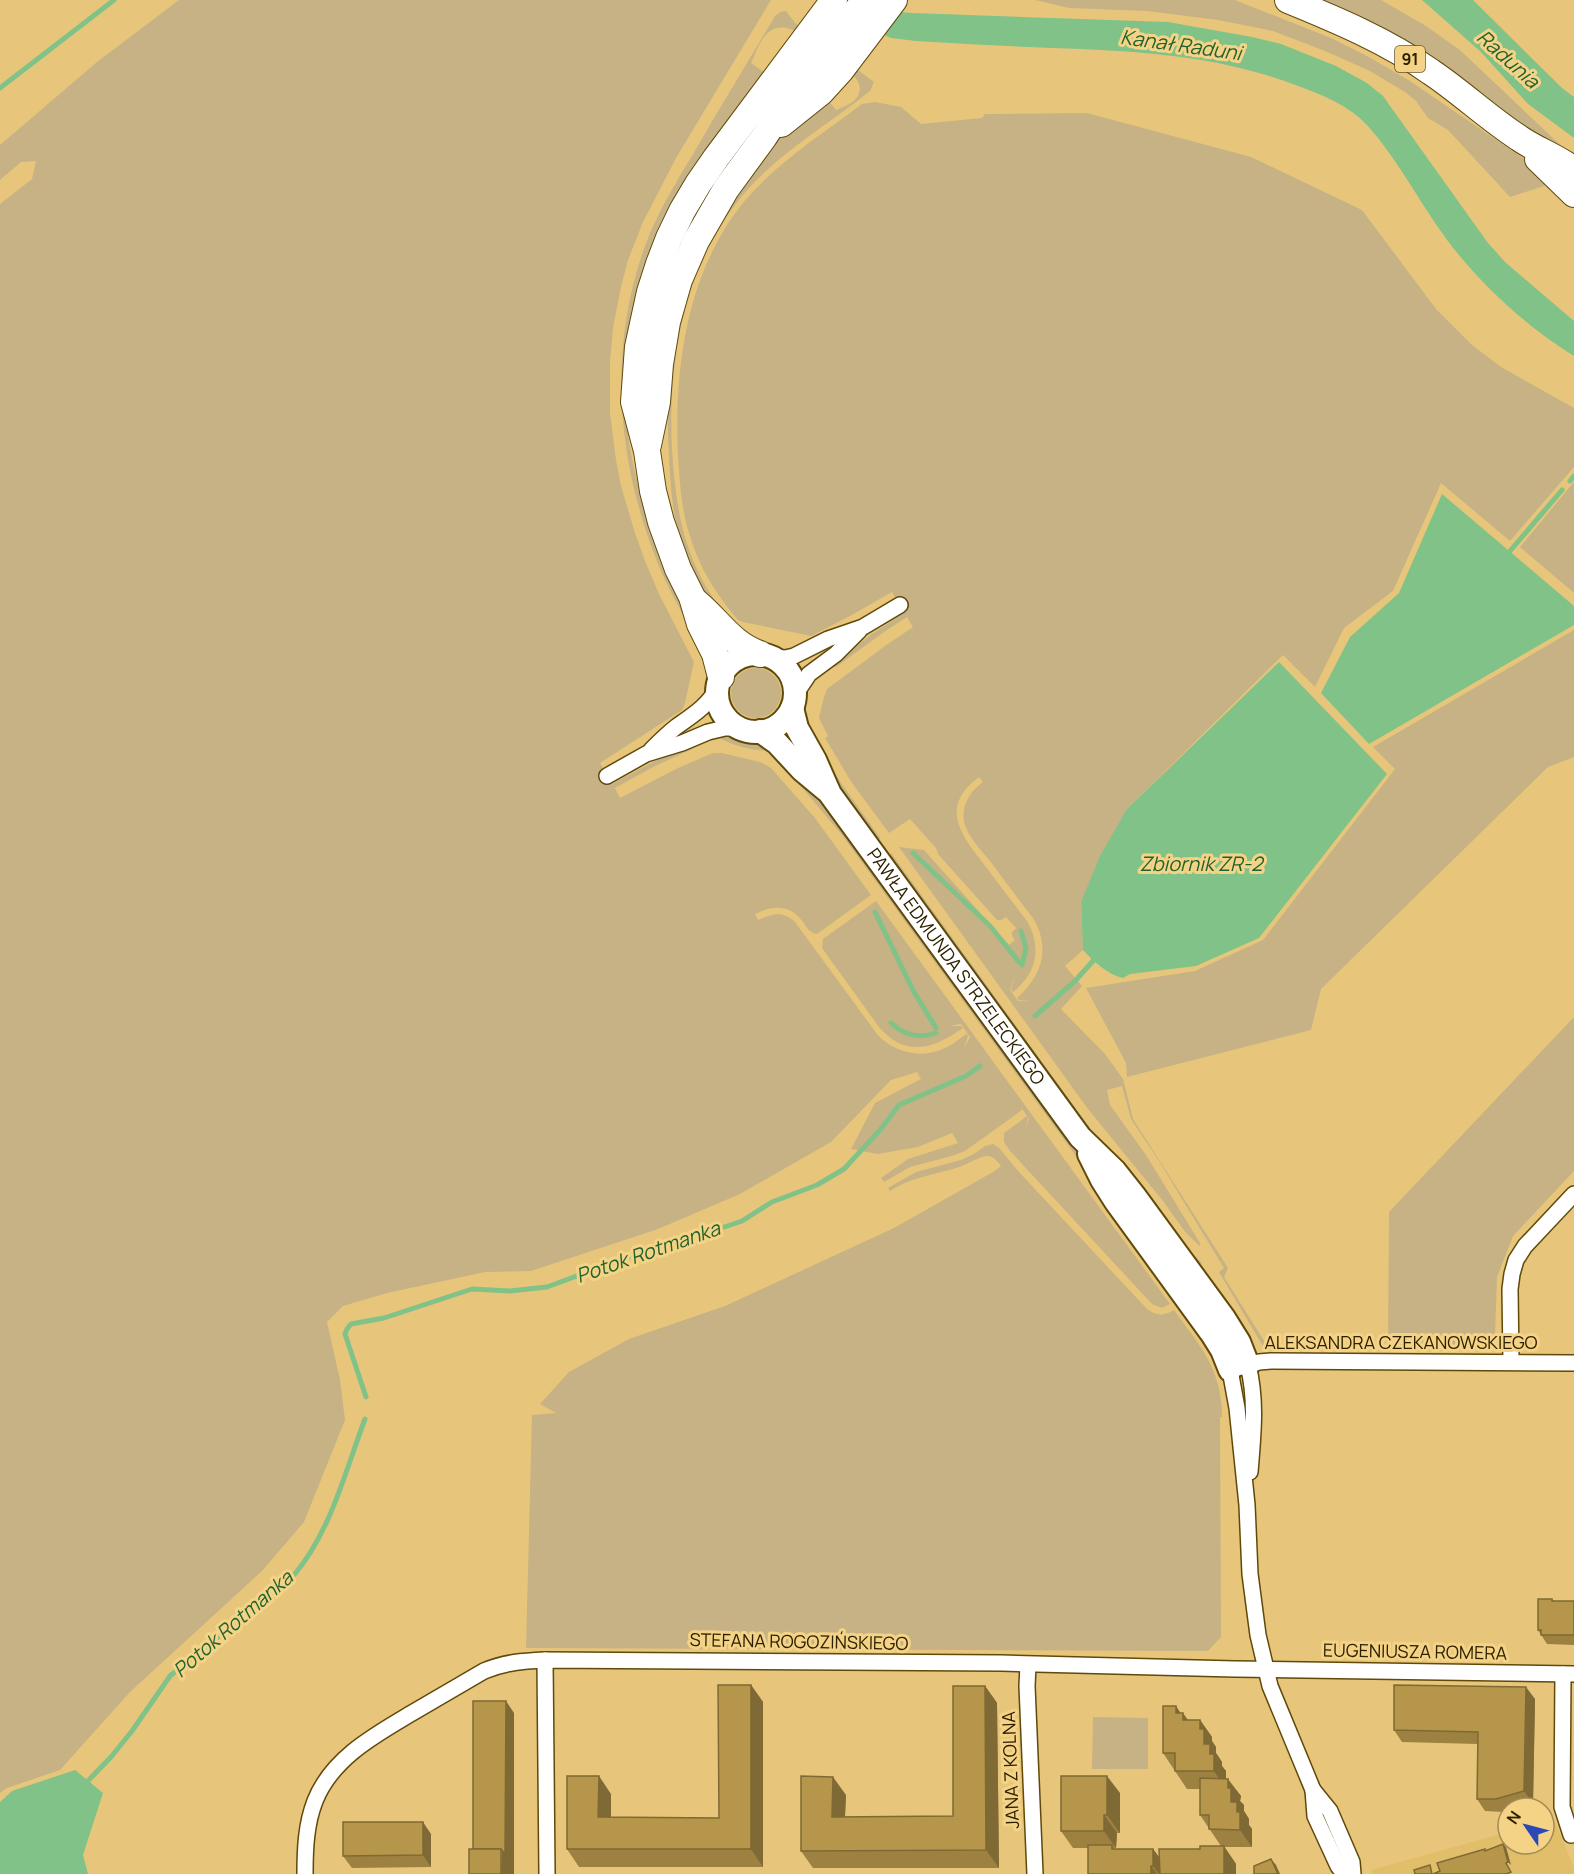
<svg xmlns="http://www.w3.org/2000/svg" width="1574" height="1874" font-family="Manrope,sans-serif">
	<rect width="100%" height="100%" fill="#e7c67b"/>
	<polygon fill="#e1be69" points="1551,1820 1556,1824 1574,1868 1574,1874 1373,1874 1371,1870 1508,1832 1508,1844 1544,1844 1544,1822"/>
	<g fill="#c6b284" fill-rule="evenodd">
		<path d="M179 0H771L676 158 643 222 628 260 621 287 613 328 610 361V413L616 460 621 486 635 533 645 561 660 596 694 662 685 703 682 710 600 763 612 784 653 762 696 742 695 746 692 749 653 767 615 788 620 798 678 768 713 753H722L760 762 771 768 815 818 871 895 817 934C810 933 807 928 803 922 790 904 773 905 755 914L758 920C772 914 782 910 795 922L877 1034C894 1053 923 1060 947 1047 954 1044 960 1038 967 1034L968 1036 964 1048 970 1037 961 1024 949 1026H961L963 1028C933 1049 906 1058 879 1027L822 948 823 939 876 901 1170 1304 1162 1308 1152 1304 1010 1151 1004 1142V1133L1027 1116 1028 1118 1025 1128 1029 1119 1021 1107 1022 1110 965 1151 955 1155 910 1167 884 1182 881 1178 908 1159 958 1143 952 1133 918 1147 878 1154 851 1149 875 1103 921 1079 917 1072 891 1080 831 1142 740 1194 658 1229 531 1271 485 1272 387 1293 343 1306 327 1322 340 1380 345 1420 304 1522 262 1571 130 1692 60 1770 7 1788 0 1793V204L32 179 36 161 21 162 0 180V145L97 62Z"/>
		<polygon points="1035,0 1235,0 1331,38 1367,56 1410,81 1530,163 1547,183 1544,186 1510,197 1448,130 1428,118 1416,101 1405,92 1370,71 1325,51 1273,31 1218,20 1147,11 1069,8"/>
		<polygon points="1314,0 1381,0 1426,26 1461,51 1573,157"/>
		<path d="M786 11 796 24 874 82 870 91C824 128 771 157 735 205 682 274 668 365 672 450 676 513 685 565 726 615L727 619 725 621C680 568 672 524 669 457 664 375 676 295 717 223 727 204 742 184 754 167 773 140 802 120 826 98L836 110C842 107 849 105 854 101 870 85 849 70 837 61L808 93H806L832 57 819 47C798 70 780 98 761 123 741 150 719 176 702 204 667 264 649 331 646 400L644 402 642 400C644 314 670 240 718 169L722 166 721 164 813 43C798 30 776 17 762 40 757 47 755 55 751 63L768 75C736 117 701 158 676 205 639 274 620 355 628 433 630 455 636 475 641 496 656 546 675 592 701 638H699L694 635C681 611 667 587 657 561 615 456 607 339 650 233 663 203 680 176 696 149 722 104 749 60 775 16L780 12Z"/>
		<path d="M875 102 901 107 921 124 982 118 985 114 1087 113 1251 157 1362 210 1436 309 1472 345 1501 367 1574 408V467L1510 541 1441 483 1393 591 1344 628 1315 687 1283 655 1127 809 1081 902 1083 950 1065 966 1082 986 1061 1009 1105 1054 1123 1079 1133 1119 1228 1268 1224 1277 1268 1347 1264 1348 1219 1272 1224 1268 1159 1161 1131 1119 1122 1086 1107 1090 1110 1105 1146 1155 1200 1243V1246L1186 1233 1163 1201 1088 1109 899 847 924 850 1009 945 1015 940 1012 936V932L1016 928 1006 917 1001 920H997L938 854 936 848 910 819 889 833 852 783 825 738 828 736 819 718 824 697 827 689 885 646 913 627 907 617 884 632 836 667 829 666 872 634 904 613 892 592 850 616 811 636 743 622 738 620C714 591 700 569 689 533 681 508 680 483 678 457 674 369 686 274 743 203 776 163 821 135 862 104ZM979 777 983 782C970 791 961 806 964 822 968 837 981 850 990 861 1004 880 1018 899 1033 918 1051 948 1042 976 1017 998L1019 1000H1031L1018 1001 1010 990 1015 977 1011 990 1013 992C1037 973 1042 948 1027 921 1014 904 1000 886 987 868 963 837 937 808 979 777Z"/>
		<polygon points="1574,482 1574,593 1520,547"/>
		<polygon points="1574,630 1574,757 1548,767 1321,989 1311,1030 1127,1077 1126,1063 1086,988 1195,971 1263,940 1395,769 1373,747"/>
		<circle cx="756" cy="693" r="25"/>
		<path d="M731 733 758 741 770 751C753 751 727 745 714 734Z"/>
		<polygon points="819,748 841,783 881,839 875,839 842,795"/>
		<polygon points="789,764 825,805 1077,1150 1111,1204 842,835 788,771"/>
		<polygon points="891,853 1092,1131 1147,1196 1180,1241 1202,1263 1198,1266 1086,1129 889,860"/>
		<polygon points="1574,1017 1574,1171 1513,1236 1497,1277 1495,1336 1482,1347 1388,1347 1389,1212"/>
		<path d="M993 1144 999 1148 1019 1172 1147 1309C1156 1316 1164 1316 1174 1310 1200 1346 1222 1369 1222 1417H1220L1221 1637 1208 1651 526 1648 532 1415 556 1413 540 1404 569 1372 629 1339 725 1306 894 1228 993 1172 1001 1166C997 1161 993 1155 986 1156 976 1158 966 1165 956 1168 933 1175 911 1177 890 1191L888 1188 916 1172 961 1160 974 1154 985 1146Z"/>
		<polygon points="1093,1717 1148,1718 1148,1769 1092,1769"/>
	</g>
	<g fill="#81c288">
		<path d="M836 0H878L899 12 912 13 1168 22 1252 37 1281 44 1336 66 1367 83 1383 96 1488 243 1505 262 1574 321V356C1531 329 1491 294 1459 255 1425 214 1402 164 1367 125 1349 106 1325 96 1301 87 1218 55 1139 51 1052 48 1006 46 961 44 916 41L891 38 871 29Z"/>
		<polygon points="1422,0 1473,0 1562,88 1574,97 1574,138 1528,104 1481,52"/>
		<polygon points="1442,494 1574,606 1574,625 1369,744 1321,693 1350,637 1399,593"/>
		<path d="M1279 662 1387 774 1259 938 1196 966 1130 974 1123 978C1107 974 1094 962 1083 950L1081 902 1100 856 1127 809Z"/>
		<polygon points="75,1770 103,1793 83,1855 88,1874 0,1874 0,1802 12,1791"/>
	</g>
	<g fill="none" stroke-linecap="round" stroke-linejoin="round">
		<g stroke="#81c288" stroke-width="5">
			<polyline points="0,88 114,0"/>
			<polyline points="1570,481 1574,476"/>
			<polyline points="1510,551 1562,490"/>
			<polyline points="913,853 990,926 1019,962"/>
			<polyline points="875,912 914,992 936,1028"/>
			<polyline points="1021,931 1026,948 1022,965"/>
			<polyline points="1035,1016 1075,981 1093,961"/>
			<path d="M891 1023C904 1035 919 1039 936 1033"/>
			<polyline points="366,1397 345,1334 347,1329 351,1324 384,1318 472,1289 510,1291 547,1287 644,1251 704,1234 742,1221 772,1202 817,1185 844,1169 880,1130 899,1105 966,1076 980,1066"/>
			<path d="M83 1786 111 1757 132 1731 170 1676 294 1575C331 1531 345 1472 365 1419"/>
		</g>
		<g stroke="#604909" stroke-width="18">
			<g id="minor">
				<polyline points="770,657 785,658 794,656 828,639 863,627 900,605"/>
				<polyline points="795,695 809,674 836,654 859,631"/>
				<path d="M651 750C659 742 667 734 676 727 693 715 708 706 718 687"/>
				<polyline points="607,776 646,754 682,743 708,732 725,728 741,728"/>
				<polyline points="1511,1362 1510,1289 1512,1274 1516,1260 1525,1246 1574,1194"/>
				<path d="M1248 1365C1257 1401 1253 1435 1250 1472"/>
				<polyline points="1028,1665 1027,1686 1035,1874"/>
				<polyline points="1563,1674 1562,1807 1571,1835"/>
				<polyline points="1313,1790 1315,1816 1338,1866 1344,1874"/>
				<path d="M305 1874C305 1849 306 1824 315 1801 332 1758 375 1735 412 1713 436 1699 460 1685 484 1671 505 1662 524 1661 545 1660"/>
				<polyline points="547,1874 545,1660 1001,1663 1235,1669 1574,1674"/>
				<polyline points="1353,1874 1352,1862 1330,1811 1313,1790 1270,1686 1258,1635 1250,1574 1247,1505 1237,1408 1230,1370 1259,1362 1271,1361 1574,1363"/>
			</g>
		</g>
		<g stroke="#604909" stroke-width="26">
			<g id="secondary">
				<circle cx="756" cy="693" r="39"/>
				<path id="s1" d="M792 708 797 728 815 760 830 794 1080 1137 1115 1171 1134 1195 1224 1318 1239 1342 1248 1365"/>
				<polyline points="760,731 777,743 802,770 826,790"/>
				<polyline points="1089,1154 1102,1180 1116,1202 1212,1334 1222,1350 1230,1370"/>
			</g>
		</g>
		<g stroke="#604909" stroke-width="28">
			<g id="primary">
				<path d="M1288 0C1337 20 1387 41 1431 72 1461 92 1488 118 1519 138 1536 150 1557 157 1574 170"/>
				<polyline points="781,124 821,92 841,70 894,0"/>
				<polyline points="1538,159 1574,194"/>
				<polyline points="648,445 657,402 660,364 667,322 679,280 696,241 726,189 764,137 798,85 865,0"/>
				<path d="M696 602C719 621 731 644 760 654"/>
				<polyline points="721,677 715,654 700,624 692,597 678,569 661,522 653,491 647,451 634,402 638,347 650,292 659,264 669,238 682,211 698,184 716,158 834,0"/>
			</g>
		</g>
		<use href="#minor" stroke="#fff" stroke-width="15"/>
		<use href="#secondary" stroke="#fff" stroke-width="22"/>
		<use href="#primary" stroke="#fff" stroke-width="26"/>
	</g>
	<g fill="#9c8140">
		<polygon points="1552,1599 1554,1601 1574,1601 1574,1645 1547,1644 1538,1630"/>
		<polygon points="751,1685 763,1702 763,1867 579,1867 567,1849 611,1794 611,1817 719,1818"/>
		<polygon points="985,1686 997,1703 999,1868 813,1868 801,1851 846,1795 845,1817 953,1816"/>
		<polygon points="1535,1699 1533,1803 1516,1808 1508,1808 1508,1810 1504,1812 1485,1811 1477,1799 1478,1744 1402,1742 1394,1730"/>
		<polygon points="1176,1706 1180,1713 1188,1720 1200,1720 1212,1737 1212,1741 1216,1747 1216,1753 1222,1762 1222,1766 1226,1771 1226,1779 1241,1796 1240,1801 1244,1805 1244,1811 1249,1819 1249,1825 1252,1829 1252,1847 1224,1847 1236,1864 1236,1874 1088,1874 1088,1848 1073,1848 1061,1831 1120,1793 1120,1833 1117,1833 1116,1848 1114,1848 1114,1849 1153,1849 1160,1858 1200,1849 1221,1846 1200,1815 1200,1789 1187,1789 1163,1753"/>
		<polygon points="431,1834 431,1867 352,1868 343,1856"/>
	</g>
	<g fill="#7f6934">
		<polygon points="751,1685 763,1702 763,1867 751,1849"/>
		<polygon points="985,1686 997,1703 999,1868 986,1850"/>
		<polygon points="1526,1687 1535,1699 1533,1803 1524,1791"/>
		<polygon points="506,1701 514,1713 514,1874 501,1874"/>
		<polygon points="1176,1706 1183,1717 1183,1713 1195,1730 1176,1713"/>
		<polygon points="1200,1720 1212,1737 1212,1741 1216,1747 1216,1753 1222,1762 1222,1766 1226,1771 1226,1789 1214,1771 1204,1744 1200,1729"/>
		<polygon points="599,1776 611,1794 611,1834 598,1817"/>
		<polygon points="1107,1776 1120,1793 1120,1833 1107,1815"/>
		<polygon points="833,1777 846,1795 844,1835 832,1817"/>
		<polygon points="1228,1779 1241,1796 1240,1801 1244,1805 1244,1811 1249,1819 1249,1825 1252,1829 1252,1847 1240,1830 1228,1788"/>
		<polygon points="1104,1815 1117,1833 1116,1848 1104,1831"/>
		<polygon points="423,1822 431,1834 431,1867 423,1855"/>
		<polygon points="1503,1844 1506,1847 1511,1865 1508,1862"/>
		<polygon points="1224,1846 1236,1864 1236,1874 1224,1874"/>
		<polygon points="1153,1849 1165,1866 1165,1874 1159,1874 1153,1866"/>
		<polygon points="1271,1859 1276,1865 1280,1874 1278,1874"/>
		<polygon points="1151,1866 1157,1874 1151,1874"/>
	</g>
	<g fill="#b5964b" stroke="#7f6934" stroke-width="1.5">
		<polygon points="1538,1599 1552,1599 1552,1601 1574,1601 1574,1635 1541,1635 1541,1630 1538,1630"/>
		<polygon points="718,1685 751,1685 751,1849 567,1849 567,1776 599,1776 598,1817 719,1818"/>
		<polygon points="1394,1685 1526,1687 1524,1791 1496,1799 1477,1799 1478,1732 1394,1730"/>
		<polygon points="953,1686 985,1686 986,1850 801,1851 801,1776 833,1777 832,1817 953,1816"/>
		<polygon points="473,1701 506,1701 505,1854 501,1849 473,1849"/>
		<polygon points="1163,1706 1176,1706 1176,1713 1183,1713 1183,1720 1200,1720 1200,1729 1204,1729 1204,1744 1210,1744 1210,1754 1214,1754 1214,1771 1175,1771 1175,1753 1163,1753"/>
		<polygon points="1061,1776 1107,1776 1107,1815 1104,1815 1104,1831 1061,1831"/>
		<polygon points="1200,1778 1228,1779 1228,1788 1231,1788 1231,1802 1237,1802 1237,1812 1240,1812 1240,1830 1209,1829 1209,1815 1200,1815"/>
		<polygon points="343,1822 423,1822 423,1855 343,1856"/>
		<polygon points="1503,1844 1508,1862 1506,1863 1511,1872 1506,1874 1433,1874 1440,1871 1437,1863 1485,1849 1485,1851"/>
		<polygon points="1088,1845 1112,1845 1112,1849 1153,1849 1153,1866 1151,1866 1151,1874 1088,1874"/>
		<polygon points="1200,1846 1224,1846 1224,1874 1160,1874 1159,1849 1200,1849"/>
		<rect x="469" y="1849" width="32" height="25"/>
		<polygon points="1271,1859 1278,1874 1254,1874 1254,1866"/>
		<polygon points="1430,1865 1432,1874 1415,1874 1414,1870"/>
	</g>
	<g text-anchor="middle" stroke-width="6" stroke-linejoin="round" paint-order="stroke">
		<rect fill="#f4d387" stroke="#695629" stroke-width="1.5" x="1395" y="46" width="30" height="26" rx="4.5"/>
		<g font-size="16" font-weight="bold" fill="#2d2001">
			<text x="1410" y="65">91</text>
		</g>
		<g font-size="18" fill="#2d2001" stroke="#f4d387">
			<text dy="6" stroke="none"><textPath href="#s1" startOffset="308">PAWŁA EDMUNDA STRZELECKIEGO</textPath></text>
			<text x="1401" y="1349">ALEKSANDRA CZEKANOWSKIEGO</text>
			<text transform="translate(799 1642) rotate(1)" y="6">STEFANA ROGOZIŃSKIEGO</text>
			<text transform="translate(1415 1652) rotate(1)" y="6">EUGENIUSZA ROMERA</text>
			<text transform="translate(1011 1770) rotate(-92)" y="6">JANA Z KOLNA</text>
		</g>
		<g font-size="20" font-style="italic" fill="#21632d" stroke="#f4d387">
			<text transform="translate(1181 45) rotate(8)" y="7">Kanał Raduni</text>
			<text transform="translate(1508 59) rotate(42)" y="7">Radunia</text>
			<text x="1201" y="871">Zbiornik ZR-2</text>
			<text transform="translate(648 1252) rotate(-19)" y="7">Potok Rotmanka</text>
			<text transform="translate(233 1624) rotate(-41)" y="7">Potok Rotmanka</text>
		</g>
	</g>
	<g transform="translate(1526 1826) rotate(305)"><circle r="28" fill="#f4d387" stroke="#a48b51" stroke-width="1.5"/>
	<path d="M0-4.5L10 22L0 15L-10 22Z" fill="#2a48b8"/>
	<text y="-9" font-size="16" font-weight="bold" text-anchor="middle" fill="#2d2001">N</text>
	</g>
</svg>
